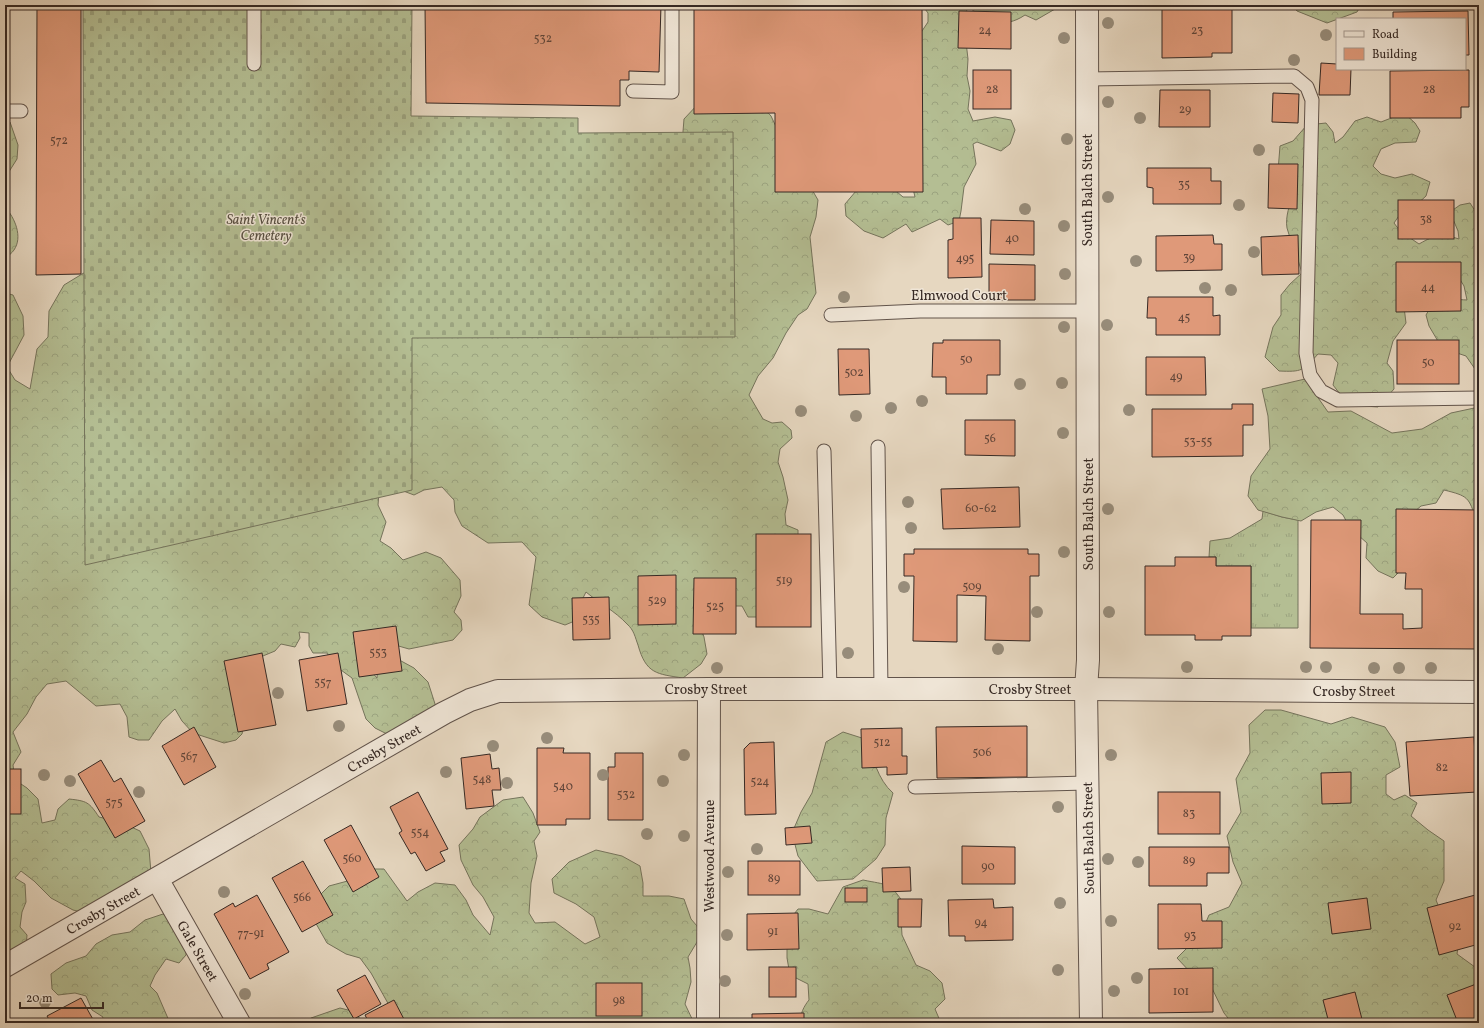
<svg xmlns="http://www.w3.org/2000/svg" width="1484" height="1028" font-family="Vollkorn,serif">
	<defs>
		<pattern id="grass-tufts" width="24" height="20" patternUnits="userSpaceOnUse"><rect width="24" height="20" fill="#b4be93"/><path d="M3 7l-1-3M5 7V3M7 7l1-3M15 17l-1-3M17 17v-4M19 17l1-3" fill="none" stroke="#9ba37f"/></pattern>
		<pattern id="forest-crowns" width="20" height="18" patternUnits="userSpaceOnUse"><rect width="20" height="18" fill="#b4be93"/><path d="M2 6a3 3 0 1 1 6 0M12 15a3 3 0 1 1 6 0" fill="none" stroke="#9ba37f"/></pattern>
		<pattern id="cemetery-stones" width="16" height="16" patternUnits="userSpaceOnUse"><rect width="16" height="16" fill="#b4be93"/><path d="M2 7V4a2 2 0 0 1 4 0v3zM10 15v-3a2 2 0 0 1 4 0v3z" fill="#9ba37f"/></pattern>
	</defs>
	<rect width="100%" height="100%" fill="#e6d7c0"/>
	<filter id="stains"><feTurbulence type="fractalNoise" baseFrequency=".005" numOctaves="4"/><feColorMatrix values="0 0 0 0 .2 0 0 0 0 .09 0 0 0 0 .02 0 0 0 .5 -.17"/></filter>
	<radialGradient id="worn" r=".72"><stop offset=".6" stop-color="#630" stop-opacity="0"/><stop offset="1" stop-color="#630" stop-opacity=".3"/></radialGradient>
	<polygon fill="url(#grass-tufts)" stroke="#75745c" points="1263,511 1282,517 1298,520 1298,628 1251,628 1251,566 1216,566 1216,557 1209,557 1210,541 1230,538 1262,519"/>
	<g fill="url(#forest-crowns)" stroke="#75745c">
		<path d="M922 5H1062L1036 20 1025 15C1003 30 987 20 968 7L962 23 966 42 968 59 967 76 970 91 968 109 973 121 995 117 1011 120 1015 130 1010 144 1001 151 977 142 973 144 976 164 964 187 961 211 959 221 948 225 940 219 912 232 906 224 883 238 864 231 846 216 845 204 862 184 882 179 903 197H915L911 180 914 43 928 22V13Z"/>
		<polygon points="1292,5 1361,5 1357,12 1327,23 1297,11"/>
		<path d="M757 101 771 116 779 133 818 200 816 217 810 237 816 293 807 309 798 315 786 333 773 358 758 376 749 395 763 419 772 423 782 422 791 430 792 438 780 449 778 462 783 477 788 500 785 514 786 525 798 530V539L764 617H748L742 606H724L699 623 704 637 707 654 701 664 683 678C657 674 646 674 638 645 635 637 634 630 627 624 615 611 599 603 586 592L580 604 577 620 565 625 542 617 529 605 536 557 522 542 488 543 462 526 455 512 454 500 442 487 424 490 414 495 398 489 379 493 378 505 386 522 380 541 391 548 403 560 426 552 441 558 460 580 461 596 454 612 461 620 462 630 453 640 409 649 395 645 371 671 377 678 378 664 392 656 414 668 428 682 436 707 387 734 375 728 366 719 352 678 334 665 327 653H313L309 646V633L299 632 300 638 295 647 281 644 275 651 258 658 242 734 236 740 224 743 193 733 182 721 175 709 162 721 149 740H138L129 737 127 717 120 704 96 706 66 681 47 684 36 697 27 714 13 732 21 752 13 765 15 780 27 788 38 799 42 823 55 820 58 809 69 799C87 801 89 802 99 817L120 822 140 831 149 849 151 873 137 901 120 913 101 917 73 910 51 898 34 881 21 871 15 878 25 884 26 902 22 912 20 927 27 935 26 949 5 960V293L13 295 23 316 24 335 7 367 15 380 30 389 37 349 48 337 49 311 64 285 92 268 682 144 684 119 699 103Z"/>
		<path d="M1404 113 1415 123 1420 131 1416 142 1395 143 1381 149 1373 166 1381 174 1395 178 1412 174 1430 182 1426 196 1415 206 1405 207 1394 223 1400 231 1419 244C1437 234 1440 233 1459 239L1458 231 1450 212 1460 205 1470 203 1479 217V371L1475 369 1466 356 1442 348 1429 326 1426 315C1435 298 1449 299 1467 300L1464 286 1456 273 1404 307 1406 323 1393 341 1387 363 1393 371 1394 389 1378 407 1362 406 1340 394 1333 385 1338 363 1331 355 1318 354C1303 371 1302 372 1279 371L1265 357 1273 327 1281 315V295L1290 284 1302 273C1298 258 1291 243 1287 228 1285 217 1290 204 1293 194L1278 171 1280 146 1293 141 1307 125 1326 123 1333 132 1335 143 1343 137 1355 121 1367 117 1381 122Z"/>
		<polygon points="5,120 10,122 18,145 17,159 5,178"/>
		<path d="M5 207C15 218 23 237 14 250 12 253 8 256 5 259Z"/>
		<path d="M1305 379 1328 412 1351 411 1392 433 1422 429 1451 413 1479 407V521L1476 520C1469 497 1468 496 1444 490L1436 503 1421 506 1407 518 1405 566 1393 578 1378 571 1366 558 1367 543 1350 528 1343 515 1333 507 1316 512 1301 521 1282 517 1258 510 1248 496 1251 476 1270 449 1268 416 1262 389Z"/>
		<polygon points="1265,710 1281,710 1331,724 1352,717 1385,727 1395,742 1400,767 1386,775 1386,794 1394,800 1405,795 1417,803 1411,816 1428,830 1444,841 1444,881 1436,900 1444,920 1459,940 1457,954 1479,970 1478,987 1479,1023 1232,1023 1224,1013 1208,980 1192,974 1177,958 1201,934 1209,915 1229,907 1242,883 1233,862 1227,836 1241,812 1236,779 1250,753 1249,725"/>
		<path d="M843 732 865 739C874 758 877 779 893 793L886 818 885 845 876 859 853 879 817 881 798 856 792 833 801 812 812 793 826 742Z"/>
		<polygon points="523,797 533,813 540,832 534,841 537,856 531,883 529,913 535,923 555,922 585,944 600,937 594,917 576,904 554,893 552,879 569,862 596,850 622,856 640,866 643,883 643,896 669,896 684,899 691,919 697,926 700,937 688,957 690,968 691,982 685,1004 694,1023 399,1023 371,973 360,958 346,954 327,943 314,920 314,901 329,886 355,879 368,869 384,869 407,901 418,892 435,883 455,885 466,900 473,915 490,935 494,917 483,897 473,885 461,860 459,845 473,829 480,817 503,800"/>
		<path d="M863 880C887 885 890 882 904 904L901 919 902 935 916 965 930 971 942 983 945 999 935 1009 941 1023H800C800 1014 804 1006 809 1000L808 984 790 975 787 958V923L798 909H809L828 914 843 887Z"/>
		<polygon points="163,914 173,923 187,940 186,955 179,963 166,959 155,975 150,986 157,993 170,1023 101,1023 103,1017 92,1010 86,996 75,993 58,995 52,989 51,974 66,963 86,956 96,944 112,935 130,932 145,920"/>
		<polygon points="340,1008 356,1012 362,1023 305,1023 311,1018"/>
	</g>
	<polygon fill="url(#cemetery-stones)" stroke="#75745c" points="83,5 412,5 411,116 578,118 578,133 733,132 735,337 412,338 412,490 85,565"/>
	<g fill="#df9979" stroke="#362924">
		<polygon points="37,5 81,5 81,274 36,275"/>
		<polygon points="425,5 661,5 659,72 629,71 629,80 620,80 620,106 426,103"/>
		<polygon points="694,5 922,5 923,192 775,192 775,113 694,114"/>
		<polygon points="1232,7 1232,53 1212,53 1212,57 1162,58 1162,8"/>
		<polygon points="959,11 1011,12 1011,49 958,48"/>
		<polygon points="1468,11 1469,55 1465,55 1465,19 1393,19 1393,12"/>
		<polygon points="1321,63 1337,64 1337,69 1351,69 1350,95 1319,95"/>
		<rect x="973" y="70" width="38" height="39"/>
		<polygon points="1469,70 1469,107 1461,107 1461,118 1390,118 1390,71"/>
		<polygon points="1160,90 1210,90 1210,127 1159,127"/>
		<polygon points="1273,93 1299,94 1298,123 1272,122"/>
		<polygon points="1269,164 1298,164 1297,209 1268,208"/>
		<polygon points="1147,168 1211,168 1211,181 1221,181 1221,204 1153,204 1153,188 1147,187"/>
		<rect x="1398" y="200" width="56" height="39"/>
		<polygon points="953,218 981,218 982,277 948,278 948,240 953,239"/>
		<polygon points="991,220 1034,221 1034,255 990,254"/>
		<polygon points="1213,235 1214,244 1222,244 1222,270 1156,271 1156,236"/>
		<polygon points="1298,235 1299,274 1262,275 1261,237"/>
		<polygon points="1396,262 1461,262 1461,311 1396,312"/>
		<polygon points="989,264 1035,265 1035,300 989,300"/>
		<polygon points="1148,297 1213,297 1213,316 1220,315 1220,335 1156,335 1156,318 1147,318"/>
		<polygon points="943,340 1000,340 1000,375 987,375 987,394 946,394 946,377 932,377 933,343 943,343"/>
		<rect x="1397" y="340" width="62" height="44"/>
		<polygon points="838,349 869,349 870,394 839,395"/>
		<polygon points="1146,357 1205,357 1206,395 1146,395"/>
		<polygon points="1232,404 1253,404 1253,425 1243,425 1243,456 1152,457 1152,409 1232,409"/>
		<polygon points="965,420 1015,420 1015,456 965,455"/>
		<polygon points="1019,487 1020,527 943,529 941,489"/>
		<polygon points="1396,509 1479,510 1479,556 1476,556 1476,629 1479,629 1479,649 1310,648 1311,520 1361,520 1360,614 1403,614 1403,629 1422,628 1422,589 1405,589 1406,573 1396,573"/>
		<rect x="756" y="534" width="55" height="93"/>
		<polygon points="914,549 1028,549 1028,554 1039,554 1039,576 1030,576 1030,641 985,640 986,596 957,595 957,642 913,641 914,576 904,576 904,554 914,554"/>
		<polygon points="1175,557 1216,557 1216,566 1251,566 1251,636 1222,636 1222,640 1195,640 1195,635 1145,635 1145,566 1175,566"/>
		<polygon points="676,575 676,624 638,625 638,576"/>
		<polygon points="694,578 736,578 736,634 693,634"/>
		<polygon points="609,597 610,639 573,640 572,598"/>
		<polygon points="396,626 402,671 359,677 353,632"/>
		<polygon points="262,653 276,725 238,732 224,661"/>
		<polygon points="338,653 347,704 307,711 299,660"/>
		<polygon points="1027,726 1027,777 937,778 936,727"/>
		<polygon points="194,727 216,767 184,785 162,746"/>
		<polygon points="902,728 902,756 907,756 907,774 887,775 887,767 862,768 861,729"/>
		<polygon points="1474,737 1477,792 1410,796 1406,742"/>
		<polygon points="774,742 776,814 745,815 744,749 750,743"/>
		<polygon points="537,748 564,748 563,753 590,753 590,819 566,819 566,825 537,825"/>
		<polygon points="615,753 643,753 643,820 608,820 608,767 615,767"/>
		<polygon points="490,754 492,769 499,768 501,790 492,790 494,806 466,809 461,758"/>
		<polygon points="101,760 114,782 121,778 145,821 115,838 78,774"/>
		<rect x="5" y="769" width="16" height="45"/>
		<polygon points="1351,772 1351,803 1322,804 1321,773"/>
		<polygon points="418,792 448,849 440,852 445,861 426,871 415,852 411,854 399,833 402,831 390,807"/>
		<rect x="1158" y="792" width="62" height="42"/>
		<polygon points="351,825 379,877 353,892 324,840"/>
		<polygon points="810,826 812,843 786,845 785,828"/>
		<polygon points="962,846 1015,847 1015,884 962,884"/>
		<polygon points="1149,847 1229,847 1229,873 1207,873 1207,886 1149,886"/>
		<polygon points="303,861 333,915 302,932 272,878"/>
		<rect x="748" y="861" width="52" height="34"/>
		<polygon points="910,867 911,891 883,892 882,868"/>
		<rect x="845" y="888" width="22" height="14"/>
		<polygon points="1479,894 1479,944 1439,955 1427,908"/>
		<polygon points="257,895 289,952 267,964 269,969 250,979 214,914 233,903 235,907"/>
		<polygon points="1367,898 1371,929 1332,934 1328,903"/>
		<polygon points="898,899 922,899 921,927 898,927"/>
		<polygon points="993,899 994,908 1013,907 1013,940 965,941 965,936 949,936 948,900"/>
		<polygon points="1158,904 1201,904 1202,921 1222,921 1222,948 1158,949"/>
		<polygon points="798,913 799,949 747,950 747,914"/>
		<rect x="769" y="967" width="27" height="30"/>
		<polygon points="1213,968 1213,1012 1149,1013 1149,969"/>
		<polygon points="365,975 381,1004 354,1019 337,990"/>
		<rect x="596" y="983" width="46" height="33"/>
		<polygon points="1479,983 1479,1023 1458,1023 1447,995"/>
		<polygon points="1355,992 1363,1023 1329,1023 1323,1000"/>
		<polygon points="81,998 95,1023 51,1023 47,1016"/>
		<polygon points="394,1000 406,1023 369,1023 365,1015"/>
		<polygon points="804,1013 804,1023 752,1023 752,1014"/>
		<rect x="964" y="1021" width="30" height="2"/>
	</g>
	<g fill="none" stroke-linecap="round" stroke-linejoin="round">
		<g stroke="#62544b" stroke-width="15">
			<g id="service">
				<polyline points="254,64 254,5"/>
				<polyline points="1087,79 1294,76 1307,87 1312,100 1306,353 1310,375 1321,391 1338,400 1479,398"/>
				<polyline points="633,91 672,92 672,5"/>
				<polyline points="5,111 21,111"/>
				<polyline points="831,315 920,311 1088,311"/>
				<polyline points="878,447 881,690"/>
				<polyline points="824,451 830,689"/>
				<polyline points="915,787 1087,783"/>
			</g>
		</g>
		<g stroke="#62544b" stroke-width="24">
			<g id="minor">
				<polyline points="1087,5 1088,660 1086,689 1091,1023"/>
				<polyline points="157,879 239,1023"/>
				<polyline points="708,1023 709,689"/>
			</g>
		</g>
		<g stroke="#62544b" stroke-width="24">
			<polyline id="tertiary" points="5,966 444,713 470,700 498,691 709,689 1086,689 1479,692"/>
		</g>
		<use href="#service" stroke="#efe5d6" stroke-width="13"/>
		<use href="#minor" stroke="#efe5d6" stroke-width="22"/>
		<use href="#tertiary" stroke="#efe5d6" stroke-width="22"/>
	</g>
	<g fill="#978c7a">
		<circle cx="1108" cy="23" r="6"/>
		<circle cx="1326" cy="35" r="6"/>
		<circle cx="1064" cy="38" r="6"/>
		<circle cx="1294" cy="60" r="6"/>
		<circle cx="1108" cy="102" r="6"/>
		<circle cx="1140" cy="118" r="6"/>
		<circle cx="1067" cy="139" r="6"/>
		<circle cx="1259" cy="150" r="6"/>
		<circle cx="1108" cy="197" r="6"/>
		<circle cx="1239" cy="205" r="6"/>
		<circle cx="1025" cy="209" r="6"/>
		<circle cx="1064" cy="226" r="6"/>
		<circle cx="1254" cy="252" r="6"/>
		<circle cx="1136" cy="261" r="6"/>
		<circle cx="1065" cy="274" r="6"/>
		<circle cx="1205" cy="288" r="6"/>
		<circle cx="1231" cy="290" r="6"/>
		<circle cx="844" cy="297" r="6"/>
		<circle cx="1107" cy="325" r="6"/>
		<circle cx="1064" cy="327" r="6"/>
		<circle cx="1062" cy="383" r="6"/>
		<circle cx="1020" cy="384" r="6"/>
		<circle cx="922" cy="401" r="6"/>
		<circle cx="891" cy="408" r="6"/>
		<circle cx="1129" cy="410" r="6"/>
		<circle cx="801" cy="411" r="6"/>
		<circle cx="856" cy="416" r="6"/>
		<circle cx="1063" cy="433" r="6"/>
		<circle cx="908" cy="502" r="6"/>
		<circle cx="1108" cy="509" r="6"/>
		<circle cx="911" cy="528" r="6"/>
		<circle cx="1064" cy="552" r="6"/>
		<circle cx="904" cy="587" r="6"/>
		<circle cx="1037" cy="612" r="6"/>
		<circle cx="1109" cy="612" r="6"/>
		<circle cx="998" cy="649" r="6"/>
		<circle cx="848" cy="653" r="6"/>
		<circle cx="1187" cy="667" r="6"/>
		<circle cx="1306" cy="667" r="6"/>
		<circle cx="1326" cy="667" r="6"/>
		<circle cx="717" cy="668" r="6"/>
		<circle cx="1374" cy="668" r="6"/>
		<circle cx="1399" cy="668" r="6"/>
		<circle cx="1431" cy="668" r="6"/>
		<circle cx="278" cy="693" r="6"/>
		<circle cx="339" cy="726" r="6"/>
		<circle cx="547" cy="738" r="6"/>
		<circle cx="493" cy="746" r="6"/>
		<circle cx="684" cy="755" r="6"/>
		<circle cx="1111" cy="755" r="6"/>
		<circle cx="446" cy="772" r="6"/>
		<circle cx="44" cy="775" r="6"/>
		<circle cx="603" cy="775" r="6"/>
		<circle cx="70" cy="781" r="6"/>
		<circle cx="663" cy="781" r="6"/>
		<circle cx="507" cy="783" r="6"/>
		<circle cx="139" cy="792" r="6"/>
		<circle cx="1058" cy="807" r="6"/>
		<circle cx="647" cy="834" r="6"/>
		<circle cx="684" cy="836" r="6"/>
		<circle cx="757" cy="849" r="6"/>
		<circle cx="1108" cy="859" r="6"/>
		<circle cx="1138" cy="862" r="6"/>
		<circle cx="728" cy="872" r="6"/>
		<circle cx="224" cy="892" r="6"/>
		<circle cx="1060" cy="903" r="6"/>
		<circle cx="1111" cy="921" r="6"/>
		<circle cx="727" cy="935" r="6"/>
		<circle cx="1058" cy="970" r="6"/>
		<circle cx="1137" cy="978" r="6"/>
		<circle cx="725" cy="981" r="6"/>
		<circle cx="1114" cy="991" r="6"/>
		<circle cx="245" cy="994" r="6"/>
		<circle cx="45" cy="1002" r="6"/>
	</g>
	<g text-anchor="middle" stroke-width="3" stroke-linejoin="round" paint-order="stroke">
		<g font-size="12" fill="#604539">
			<text x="985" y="34">24</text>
			<text x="1197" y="34">23</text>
			<text x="543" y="42">532</text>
			<text x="992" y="93">28</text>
			<text x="1429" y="93">28</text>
			<text x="1185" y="113">29</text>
			<text x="59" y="144">572</text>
			<text x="1184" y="188">35</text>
			<text x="1426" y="223">38</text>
			<text x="1012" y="242">40</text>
			<text x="1189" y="261">39</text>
			<text x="965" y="262">495</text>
			<text x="1428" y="291">44</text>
			<text x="1184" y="321">45</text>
			<text x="966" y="363">50</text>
			<text x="1428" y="366">50</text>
			<text x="854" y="376">502</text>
			<text x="1176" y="380">49</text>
			<text x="990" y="442">56</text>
			<text x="1198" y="445">53-55</text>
			<text x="981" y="512">60-62</text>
			<text x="784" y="584">519</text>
			<text x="972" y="590">509</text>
			<text x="657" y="604">529</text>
			<text x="715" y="610">525</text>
			<text x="591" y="623">535</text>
			<text x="378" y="656">553</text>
			<text x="323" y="686">557</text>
			<text x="882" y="746">512</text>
			<text x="982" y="756">506</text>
			<text x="189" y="760">567</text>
			<text x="1442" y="771">82</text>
			<text x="482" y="783">548</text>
			<text x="760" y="785">524</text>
			<text x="563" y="790">540</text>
			<text x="626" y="798">532</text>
			<text x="114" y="806">575</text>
			<text x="1189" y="817">83</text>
			<text x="420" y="836">554</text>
			<text x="352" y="862">560</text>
			<text x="1189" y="864">89</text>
			<text x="988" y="870">90</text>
			<text x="774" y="882">89</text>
			<text x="302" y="901">566</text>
			<text x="981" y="926">94</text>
			<text x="1455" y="930">92</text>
			<text x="773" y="935">91</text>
			<text x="251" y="937">77-91</text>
			<text x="1190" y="939">93</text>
			<text x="1181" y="995">101</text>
			<text x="619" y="1004">98</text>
		</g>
		<g font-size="14" fill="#362924" stroke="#efe5d6">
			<text transform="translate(1087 190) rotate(-90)" y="5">South Balch Street</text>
			<text x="959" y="300">Elmwood Court</text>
			<text transform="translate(1088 514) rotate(-90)" y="5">South Balch Street</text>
			<text x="706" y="694">Crosby Street</text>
			<text x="1030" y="694">Crosby Street</text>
			<text x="1354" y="696">Crosby Street</text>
			<text transform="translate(384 748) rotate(-30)" y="5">Crosby Street</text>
			<text transform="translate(1088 838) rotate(-91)" y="5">South Balch Street</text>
			<text transform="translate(709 856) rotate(-90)" y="5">Westwood Avenue</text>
			<text transform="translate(103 910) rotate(-30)" y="5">Crosby Street</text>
			<text transform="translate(198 951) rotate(60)" y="5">Gale Street</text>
		</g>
		<g font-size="14" font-style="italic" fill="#564e40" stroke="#efe5d6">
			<text x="266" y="224">Saint Vincent's<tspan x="266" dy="16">Cemetery</tspan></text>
		</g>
	</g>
	<rect width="1484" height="1028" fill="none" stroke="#e6d7c0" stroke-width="20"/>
	<rect x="6" y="6" width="1472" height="1016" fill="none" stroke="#362924" stroke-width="2"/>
	<rect x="10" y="10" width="1464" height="1008" fill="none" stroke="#362924"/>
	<rect x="1336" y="18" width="130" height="52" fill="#efe5d6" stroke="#a59a8f"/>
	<rect x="1344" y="31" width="20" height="6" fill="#efe5d6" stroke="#a59a8f"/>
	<text x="1372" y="38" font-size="12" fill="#362924">Road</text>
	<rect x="1344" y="48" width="20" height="12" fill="#df9979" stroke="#a59a8f"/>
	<text x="1372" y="58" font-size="12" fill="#362924">Building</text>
	<path d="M20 1002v6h83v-6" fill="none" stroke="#362924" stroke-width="2"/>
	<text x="26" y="1002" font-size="12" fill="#362924" stroke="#efe5d6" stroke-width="3" paint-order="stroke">20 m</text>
	<rect width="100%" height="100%" filter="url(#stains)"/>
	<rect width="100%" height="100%" fill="url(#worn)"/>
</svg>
